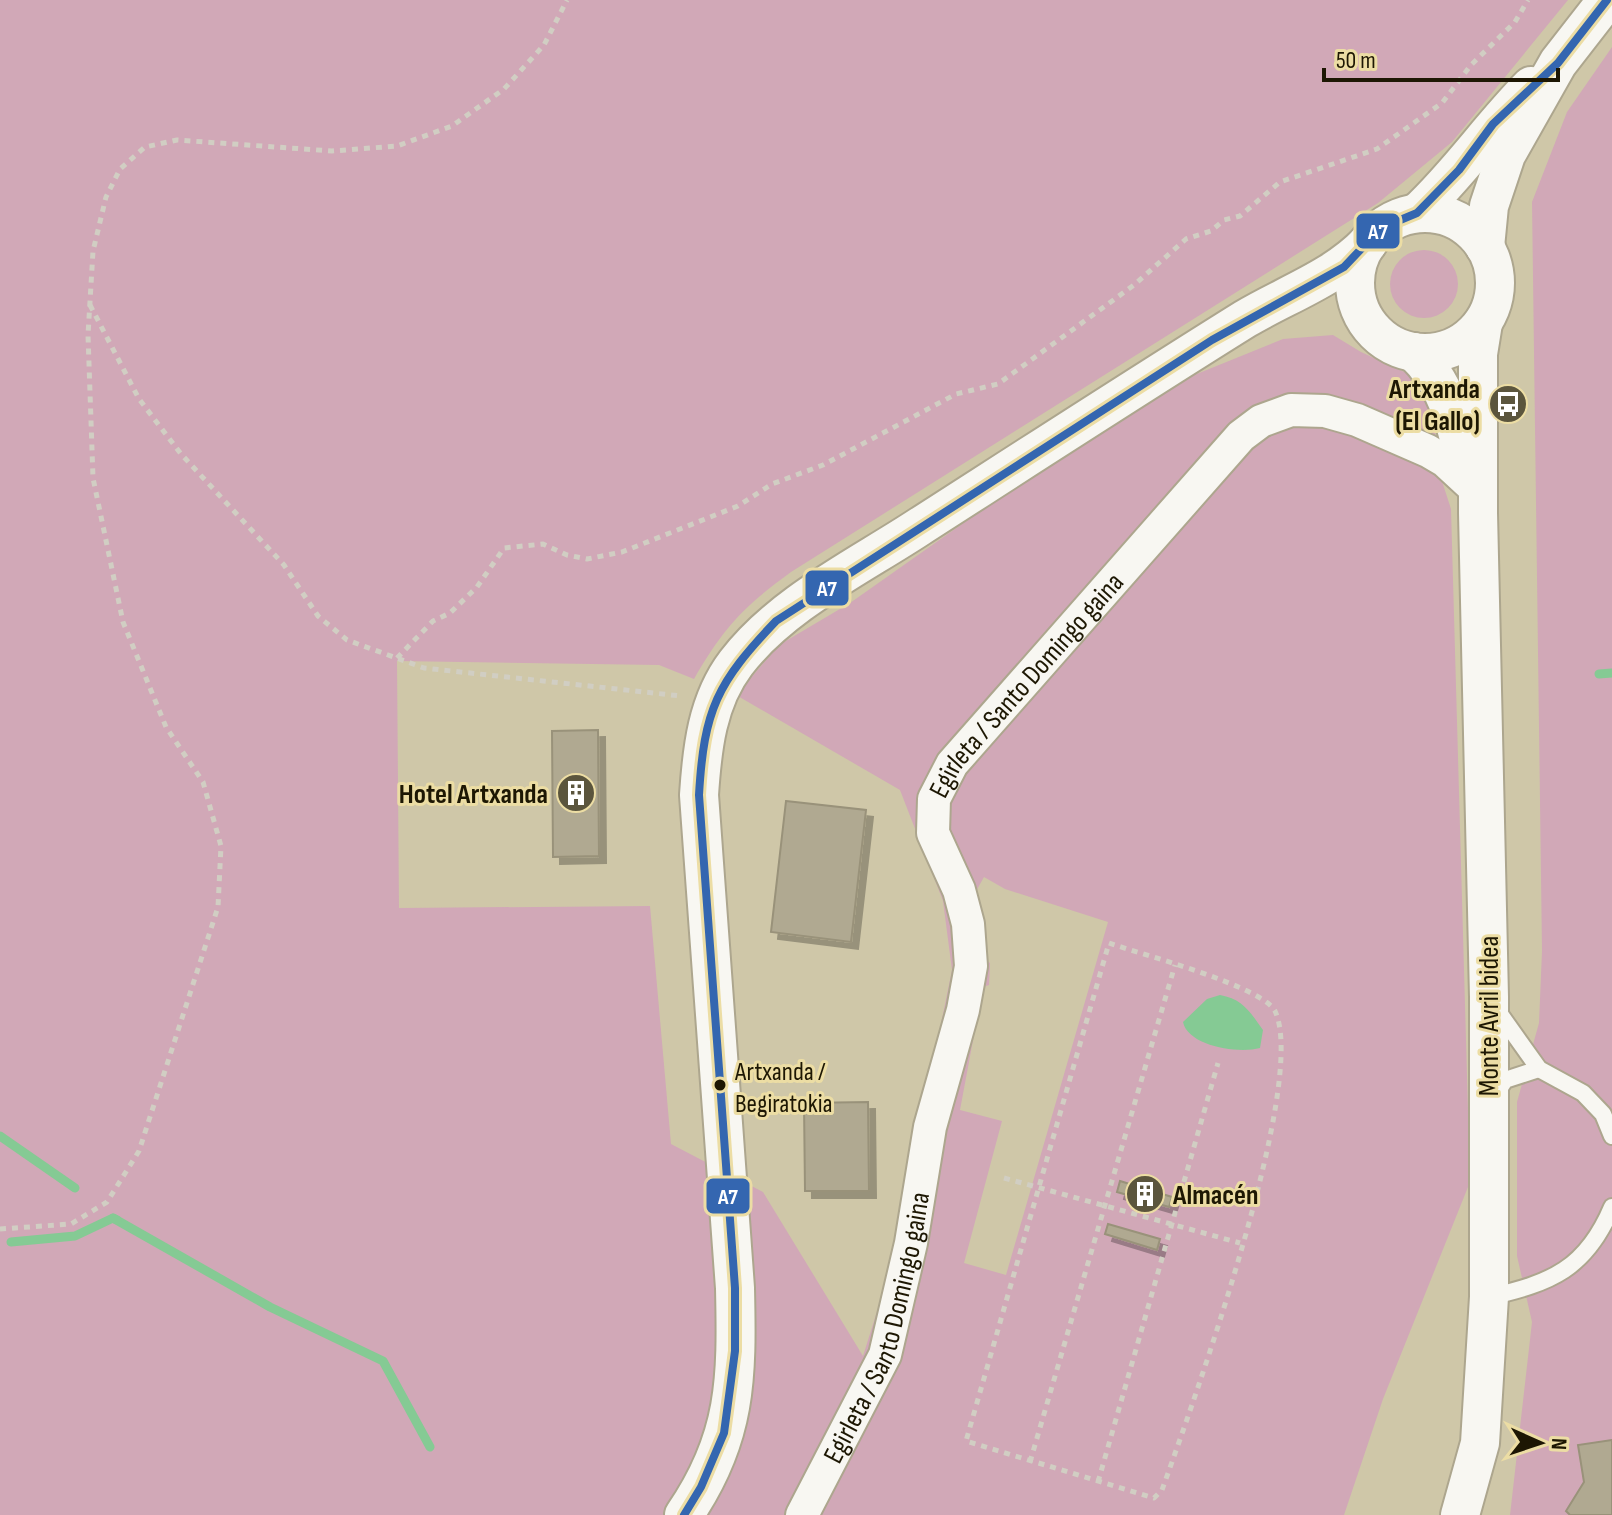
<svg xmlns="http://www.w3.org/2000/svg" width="1612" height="1515" font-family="'Sofia Sans Condensed',sans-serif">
	<defs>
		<filter id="shadow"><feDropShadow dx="7" dy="7" stdDeviation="0" flood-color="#0004"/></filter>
	</defs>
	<rect width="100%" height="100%" fill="#cfc7a8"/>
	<g fill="#d1a8b7" fill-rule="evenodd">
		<path d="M0 0H1568L1452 142 1378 203 791 572C743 607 724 627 694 679L659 665 397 661 399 908 650 906 671 1144 763 1192 863 1356 892 1264 952 970 943 901 900 790 736 695 779 645 850 603 1145 395 1283 339 1333 335 1361 352 1413 376 1433 414 1440 475 1451 509 1470 1182 1383 1399 1344 1515H0ZM984 877 1005 889 1108 922 1006 1275 964 1263 1002 1121 960 1110 983 987 989 985 990 963 985 959 975 893Z"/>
		<polygon points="1612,47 1612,1515 1510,1515 1532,1322 1517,1256 1517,1102 1539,1023 1542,951 1532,202 1567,112"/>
		<circle cx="1424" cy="284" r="34"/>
	</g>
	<path fill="#85ca94" d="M1220 995C1243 999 1250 1012 1263 1030L1260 1048C1238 1054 1188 1046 1183 1022L1207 999Z"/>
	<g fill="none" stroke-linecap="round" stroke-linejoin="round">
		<g stroke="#85ca94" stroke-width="9">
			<polyline points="1599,674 1612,673"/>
			<polyline points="0,1136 75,1188"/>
			<polyline points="113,1218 270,1307 383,1361 430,1447"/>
			<polyline points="11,1242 75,1236 113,1218 117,1220"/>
		</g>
	</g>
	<g fill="#b0a991" stroke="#99927a" stroke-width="2" filter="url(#shadow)">
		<polygon points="598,730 599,856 553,857 552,731"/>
		<polygon points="786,801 866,810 851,942 771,932"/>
		<polygon points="868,1102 869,1191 805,1191 804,1103"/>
		<polygon points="1120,1181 1172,1197 1169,1207 1117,1192"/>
		<polygon points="1108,1224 1160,1239 1157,1250 1105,1234"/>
		<polygon points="1612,1440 1612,1515 1570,1515 1566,1511 1584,1482 1578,1445"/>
	</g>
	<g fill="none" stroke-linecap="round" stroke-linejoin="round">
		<g stroke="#ada68e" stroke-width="20">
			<g id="service">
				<polyline points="1497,1010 1539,1069 1583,1093 1603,1114 1612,1136"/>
				<polyline points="1495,1095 1505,1080 1539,1069"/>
				<path d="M1489 1297C1551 1283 1586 1269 1612 1207"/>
			</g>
		</g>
		<g stroke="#ada68e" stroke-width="36">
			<g id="minor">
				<path id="s1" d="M802 1515 885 1355 911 1243 930 1127 963 1010 971 966 968 924 959 890 933 833 934 799 952 764 1241 436 1261 421 1291 410 1325 411 1357 420 1428 451 1445 461 1471 485"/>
			</g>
		</g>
		<g stroke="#ada68e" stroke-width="42">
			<g id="tertiary">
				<path d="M1417 213C1459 174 1491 126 1531 86"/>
				<circle cx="1425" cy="283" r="70"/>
				<polyline points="1485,247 1489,206 1506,155 1558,63 1607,0"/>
				<path d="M1414 352C1447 383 1456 424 1466 467"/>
				<path d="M684 1515C737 1438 737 1378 735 1288L699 795C702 749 707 701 736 663 781 604 858 567 919 527 1028 457 1136 387 1245 319 1287 294 1333 279 1368 243"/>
				<polyline points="1460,1515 1480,1443 1489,1297 1489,997 1478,513 1478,354 1483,323"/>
			</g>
		</g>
		<g stroke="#d1cec3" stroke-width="5" stroke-dasharray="6 6" stroke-linecap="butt">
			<polyline points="90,305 139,399 181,454 284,565 318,616 347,640 424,668 681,696"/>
			<polyline points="397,658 433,621 450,613 477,587 504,548 543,544 567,555 587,559 622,552 738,506 772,484 823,465 956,394 998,384 1134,285 1186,239 1211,231 1224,220 1240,216 1280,182 1377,149 1442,103 1471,65 1515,22 1528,0"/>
			<path d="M1109 943C1140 954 1262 986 1275 1011 1309 1083 1192 1406 1162 1490L1154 1498 966 1441Z"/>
			<polyline points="1004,1178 1240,1243"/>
			<polyline points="0,1229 71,1224 107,1202 139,1151 218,907 221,846 203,782 166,727 123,622 93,478 88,335 93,251 106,197 120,169 145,147 177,140 332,151 397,146 452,126 504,89 544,45 567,0"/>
			<polyline points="1030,1462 1175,965"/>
			<polyline points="1098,1482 1218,1063"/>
		</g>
		<use href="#service" stroke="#f8f7f2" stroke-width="16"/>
		<use href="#minor" stroke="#f8f7f2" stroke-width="32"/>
		<use href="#tertiary" stroke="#f8f7f2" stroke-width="38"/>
		<g stroke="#ecdda4" stroke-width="14">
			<path id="bus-1" d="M684 1515 701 1487 724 1433 735 1351V1288L699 795C704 709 717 683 776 621L1212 340 1344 267 1381 228 1417 213 1459 170 1493 124 1558 63 1607 0"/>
		</g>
		<use href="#bus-1" stroke="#3466b0" stroke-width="8"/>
	</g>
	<defs>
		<g id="bus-disc" transform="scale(2)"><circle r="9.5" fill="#5b553d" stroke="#ecdda4"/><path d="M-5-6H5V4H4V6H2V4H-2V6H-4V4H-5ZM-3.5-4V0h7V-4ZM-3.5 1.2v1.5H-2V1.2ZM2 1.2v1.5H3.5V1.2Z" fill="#fff"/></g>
		<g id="building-disc" transform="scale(2)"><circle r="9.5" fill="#5b553d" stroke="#ecdda4"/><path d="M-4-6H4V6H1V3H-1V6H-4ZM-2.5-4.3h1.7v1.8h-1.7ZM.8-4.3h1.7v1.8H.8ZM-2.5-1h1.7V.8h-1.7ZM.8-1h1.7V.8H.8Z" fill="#fff"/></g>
	</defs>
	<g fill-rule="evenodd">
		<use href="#bus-disc" x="1508" y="404"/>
		<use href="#building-disc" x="576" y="793"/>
		<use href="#building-disc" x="1145" y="1194"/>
	</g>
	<circle fill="#1d1703" stroke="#ecdda4" stroke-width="3" cx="720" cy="1085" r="7"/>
	<g text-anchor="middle" stroke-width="6" stroke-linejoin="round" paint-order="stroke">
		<g font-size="26" fill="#1d1703" stroke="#ecdda4" text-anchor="start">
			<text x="735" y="1080">Artxanda /<tspan x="735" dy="32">Begiratokia</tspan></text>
		</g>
		<g font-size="28" font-weight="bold" fill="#1d1703" stroke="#ecdda4" text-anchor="end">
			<text x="1480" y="398">Artxanda<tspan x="1480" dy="32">(El Gallo)</tspan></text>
			<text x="548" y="803">Hotel Artxanda</text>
			<text x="1173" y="1204" text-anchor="start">Almacén</text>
		</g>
		<g font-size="28" fill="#1d1703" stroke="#ecdda4">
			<text dy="10" stroke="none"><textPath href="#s1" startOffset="900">Egirleta / Santo Domingo gaina</textPath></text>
			<text transform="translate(1488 1016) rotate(-90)" y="10">Monte Avril bidea</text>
			<text dy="10" stroke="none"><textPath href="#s1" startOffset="204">Egirleta / Santo Domingo gaina</textPath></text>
		</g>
	</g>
	<g stroke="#ecdda4" stroke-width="3">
		<rect x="1355" y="212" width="46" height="38" rx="8" fill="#3466b0"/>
		<rect x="804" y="569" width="46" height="38" rx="8" fill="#3466b0"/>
		<rect x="705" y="1177" width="46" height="38" rx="8" fill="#3466b0"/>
	</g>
	<g font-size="22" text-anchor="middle" font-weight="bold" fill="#fff">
		<text x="1378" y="239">A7</text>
		<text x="827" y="596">A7</text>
		<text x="728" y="1204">A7</text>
	</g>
	<g transform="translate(1540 1443) rotate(93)" stroke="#ecdda4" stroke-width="6" paint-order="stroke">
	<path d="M0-6L14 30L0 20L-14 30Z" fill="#1d1703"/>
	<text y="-12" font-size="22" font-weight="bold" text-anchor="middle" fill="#1d1703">N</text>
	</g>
	<path d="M1324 68v12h234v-12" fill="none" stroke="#1d1703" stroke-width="4"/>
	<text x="1336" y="68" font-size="24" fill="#1d1703" stroke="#ecdda4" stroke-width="6" paint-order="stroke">50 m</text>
</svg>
